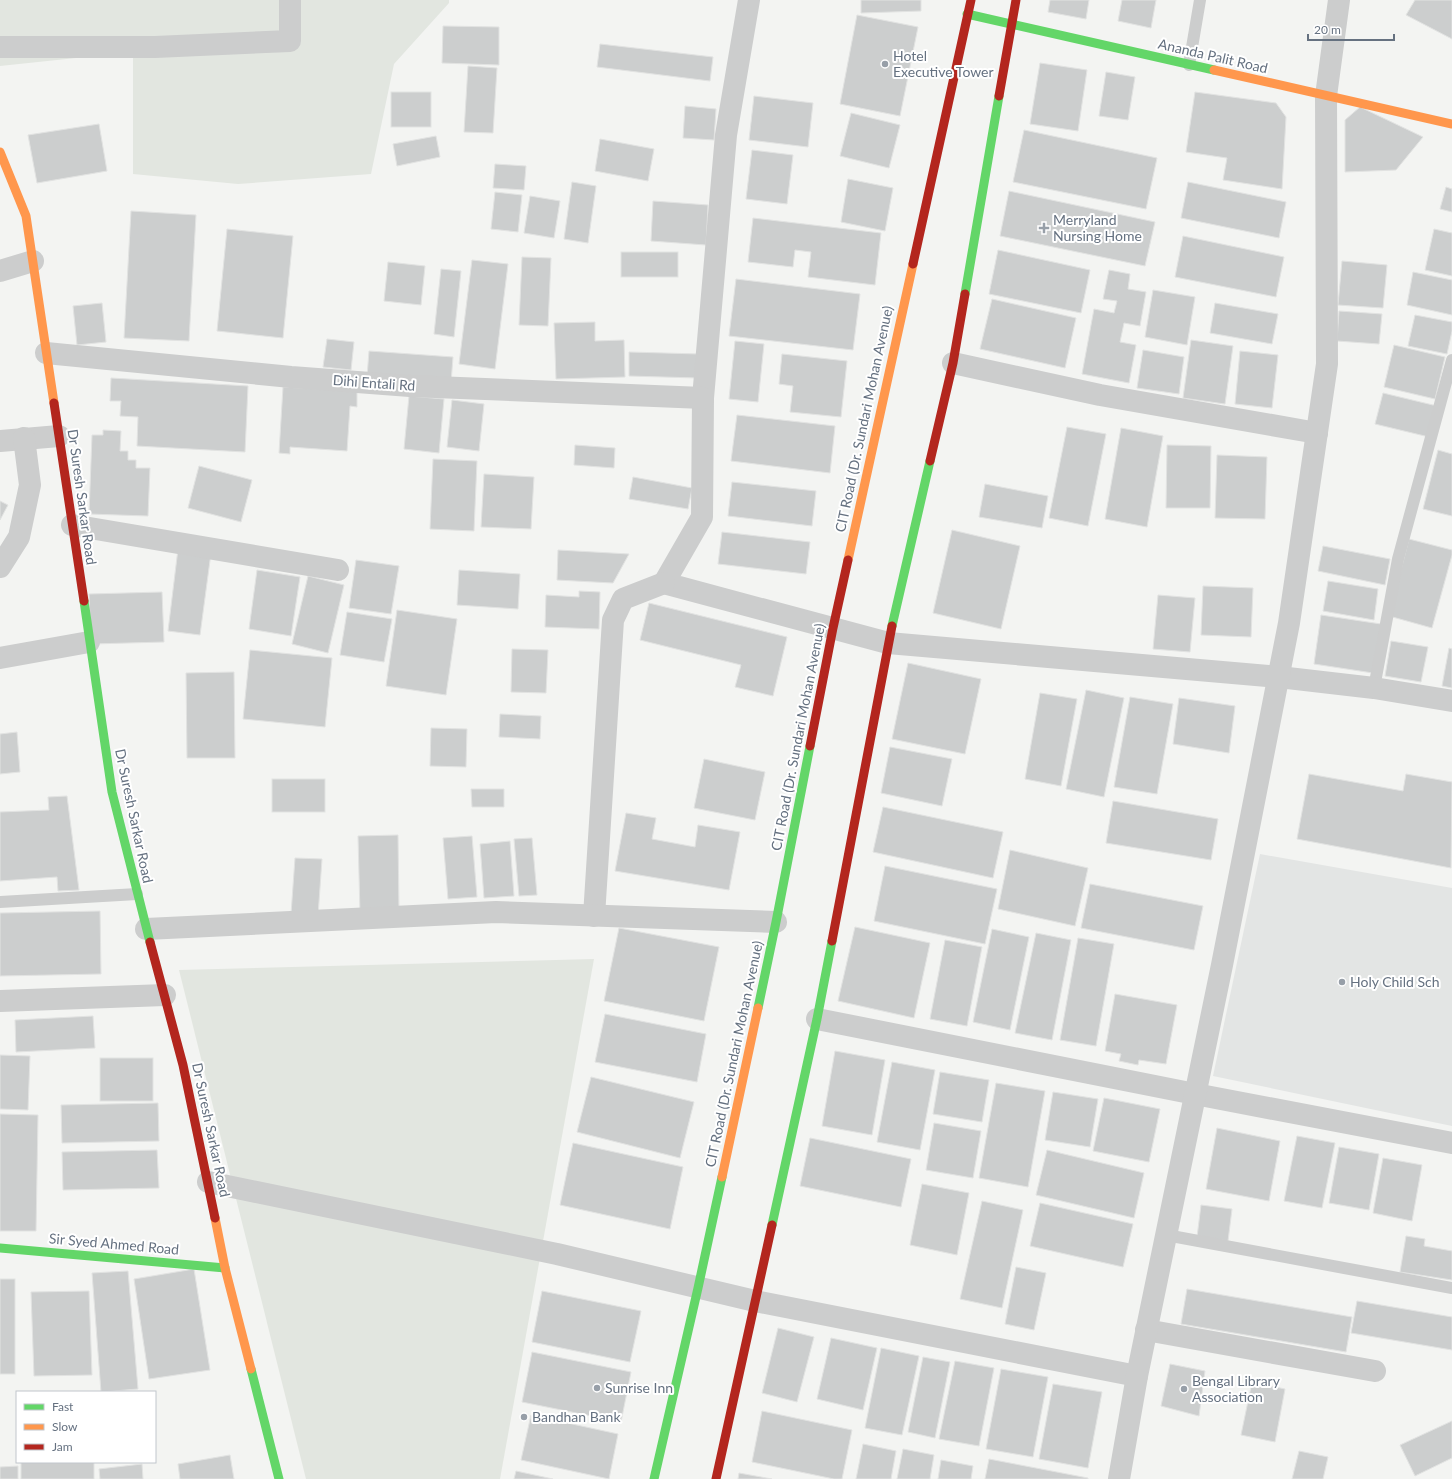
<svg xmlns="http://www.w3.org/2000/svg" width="1452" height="1479" font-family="Lato,sans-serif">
	<rect width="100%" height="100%" fill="#f3f4f2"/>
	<polygon fill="#e3e5e4" points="1260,854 1452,888 1452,1126 1213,1076"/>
	<g fill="#e2e6e0">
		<polygon points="0,0 449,0 449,3 394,64 371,174 238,184 133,174 133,52 0,66"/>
		<polygon points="594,959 500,1479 306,1479 179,970"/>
	</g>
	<g fill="#cccece" stroke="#e2e3e2">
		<polygon points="861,0 921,0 921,11 861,13"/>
		<polygon points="1050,0 1089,0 1086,19 1048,12"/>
		<polygon points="1122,0 1156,0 1151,28 1118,21"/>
		<polygon points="1415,0 1452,0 1452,39 1406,15"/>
		<polygon points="857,15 918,27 900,116 840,104"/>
		<polygon points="443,26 499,27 499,65 442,63"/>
		<polygon points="600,44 713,57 710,81 597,67"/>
		<polygon points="1040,63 1087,70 1078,131 1030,124"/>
		<polygon points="468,66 497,68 493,133 464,132"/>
		<polygon points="1106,72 1135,77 1128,120 1099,116"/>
		<rect x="391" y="92" width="40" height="35"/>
		<polygon points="1195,92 1276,103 1286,117 1282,189 1223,180 1227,158 1186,152"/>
		<polygon points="754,96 813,103 808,147 749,140"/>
		<polygon points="685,106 716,109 714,140 683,138"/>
		<polygon points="1360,107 1423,137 1396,170 1345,172 1345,120"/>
		<polygon points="851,113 900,125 889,168 840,156"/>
		<polygon points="99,124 107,171 37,183 28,135"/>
		<polygon points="1024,130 1157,158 1146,209 1013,182"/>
		<polygon points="436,136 440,157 397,166 393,144"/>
		<polygon points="600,139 654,149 648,181 595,171"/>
		<polygon points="752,150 793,155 787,204 746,199"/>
		<polygon points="495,164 526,166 524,190 493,188"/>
		<polygon points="848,179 893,188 885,231 841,222"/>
		<polygon points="572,182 596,186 588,243 564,239"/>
		<polygon points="1188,182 1286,202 1279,238 1181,218"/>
		<polygon points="1446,187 1452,189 1452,212 1440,209"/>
		<polygon points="1009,191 1155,222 1145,266 1000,236"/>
		<polygon points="495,192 522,195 518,232 491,229"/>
		<polygon points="530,196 560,201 554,238 524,233"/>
		<polygon points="653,201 708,205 706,245 651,241"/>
		<polygon points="131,211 196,215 189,341 124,338"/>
		<polygon points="753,218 881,233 875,285 808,277 811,252 795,250 793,267 748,262"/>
		<polygon points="227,229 293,236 283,338 217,331"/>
		<polygon points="1434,229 1452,233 1452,276 1425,270"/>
		<polygon points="1183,236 1284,257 1276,297 1175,277"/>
		<polygon points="998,250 1090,270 1081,313 989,294"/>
		<rect x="621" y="252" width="57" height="25"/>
		<polygon points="522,257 551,258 548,326 519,325"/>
		<polygon points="472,260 508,264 495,369 459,364"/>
		<polygon points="1342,261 1387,265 1383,308 1338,305"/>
		<polygon points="388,262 425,266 421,305 384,301"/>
		<polygon points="441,269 461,271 454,337 434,334"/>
		<polygon points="1109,270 1130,274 1128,289 1146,292 1140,326 1124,323 1120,342 1136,345 1129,383 1082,374 1094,309 1114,313 1117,301 1103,299"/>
		<polygon points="1413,272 1452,280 1452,315 1407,305"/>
		<polygon points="736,279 860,294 853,350 729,336"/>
		<polygon points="1153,290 1195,297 1187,345 1145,337"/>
		<polygon points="992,299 1076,318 1065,368 980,349"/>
		<polygon points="102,303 106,342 77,345 73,306"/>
		<polygon points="1215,303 1278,314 1272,344 1210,333"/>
		<polygon points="1339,311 1382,314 1379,344 1337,341"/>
		<polygon points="1415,315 1452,322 1452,331 1447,354 1408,346"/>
		<polygon points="595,322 595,341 624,340 625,377 556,379 554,323"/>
		<polygon points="327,339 354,342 351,370 323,367"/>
		<polygon points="1191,340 1233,346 1225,404 1183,398"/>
		<polygon points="735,341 764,344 758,402 729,399"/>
		<polygon points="1394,345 1445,357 1435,399 1384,387"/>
		<polygon points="1143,350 1184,357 1179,394 1137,388"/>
		<polygon points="369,351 453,357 451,383 367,377"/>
		<polygon points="1240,351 1278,355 1272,408 1235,404"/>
		<polygon points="629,352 699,354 698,378 629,376"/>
		<polygon points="782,354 847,361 841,417 790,412 793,386 779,384"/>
		<polygon points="111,378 248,386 245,452 137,446 138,417 120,416 121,401 110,401"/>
		<polygon points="283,387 357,391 357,407 350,406 347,451 290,447 290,454 279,453"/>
		<polygon points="1383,393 1437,406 1429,437 1375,424"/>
		<polygon points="409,396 444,399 439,453 404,449"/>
		<polygon points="452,400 484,404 479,451 447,447"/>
		<polygon points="737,415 835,426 830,473 731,461"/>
		<polygon points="1067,427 1106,434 1088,526 1049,518"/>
		<polygon points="1121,428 1163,436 1147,527 1105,519"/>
		<polygon points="103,430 121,431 120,451 128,451 128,460 136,460 136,468 150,468 148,516 89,514 92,435 103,435"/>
		<polygon points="575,445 615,448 614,468 574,465"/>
		<polygon points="1167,445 1211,446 1210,508 1166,508"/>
		<polygon points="1438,450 1452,454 1452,516 1423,509"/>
		<polygon points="1217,455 1267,457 1265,519 1215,518"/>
		<polygon points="433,459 477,461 474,531 430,529"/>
		<polygon points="199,466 252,480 241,522 188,508"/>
		<polygon points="484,474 534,477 531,529 481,527"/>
		<polygon points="633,477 692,488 688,509 629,499"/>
		<polygon points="732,482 816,491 812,526 728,516"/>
		<polygon points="985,484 1048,496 1042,528 979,517"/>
		<polygon points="0,501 8,505 0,520"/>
		<polygon points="952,530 1020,546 1001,629 933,613"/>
		<polygon points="722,532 810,542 806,574 718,564"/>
		<polygon points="1409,539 1452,550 1452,555 1432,628 1389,616"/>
		<polygon points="1323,546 1390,559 1385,585 1318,571"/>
		<polygon points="178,549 211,553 200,635 168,631"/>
		<polygon points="558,550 629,554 613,583 557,580"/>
		<polygon points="356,560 399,566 391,614 349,608"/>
		<polygon points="257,570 300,577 291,636 249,629"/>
		<polygon points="459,570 520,574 518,609 457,605"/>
		<polygon points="308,576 344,585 328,653 292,644"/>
		<polygon points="1328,581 1378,589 1374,620 1323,611"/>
		<polygon points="1203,586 1253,588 1251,637 1201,635"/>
		<polygon points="579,591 600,592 599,629 545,627 546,595 579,597"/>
		<polygon points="162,592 164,642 91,644 89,594"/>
		<polygon points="1158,595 1195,598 1190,652 1153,649"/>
		<polygon points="649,603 787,637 773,696 735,687 741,665 640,640"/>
		<polygon points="397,610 457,619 446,695 386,686"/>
		<polygon points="347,612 392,619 384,662 340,655"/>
		<polygon points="1321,615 1381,624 1373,673 1314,664"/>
		<polygon points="1391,641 1428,647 1421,682 1385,676"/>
		<polygon points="1449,648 1452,649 1452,688 1442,686"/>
		<polygon points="512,649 548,650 546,693 511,692"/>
		<polygon points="250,650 332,658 325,727 243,719"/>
		<polygon points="908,663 981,679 965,754 892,739"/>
		<polygon points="234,672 235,758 187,758 186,673"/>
		<polygon points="1086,690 1124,698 1104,797 1066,789"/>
		<polygon points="1040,693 1077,699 1061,786 1025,779"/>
		<polygon points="1130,697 1173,704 1157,794 1114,787"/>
		<polygon points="1179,698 1235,706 1229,753 1173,744"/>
		<polygon points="500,714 541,716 540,739 499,737"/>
		<polygon points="431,728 467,729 466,767 430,766"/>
		<polygon points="17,732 20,772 0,774 0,734"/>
		<polygon points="890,747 952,759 942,806 881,793"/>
		<polygon points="704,759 765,772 755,820 694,808"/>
		<polygon points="1309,774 1403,791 1406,774 1452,782 1451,868 1297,839"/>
		<rect x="272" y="779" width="53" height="33"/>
		<polygon points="471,789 504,789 504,807 472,807"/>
		<polygon points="67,796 79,890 58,891 57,877 0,881 0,812 49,810 48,797"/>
		<polygon points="1113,801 1218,819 1211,860 1106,843"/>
		<polygon points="883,807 1003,832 993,878 873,852"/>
		<polygon points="626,813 656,818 652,839 695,847 698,825 740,832 729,890 615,871"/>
		<polygon points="398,835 399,912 360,913 358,836"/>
		<polygon points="472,836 477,897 448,899 443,838"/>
		<polygon points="532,838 537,895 519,896 514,839"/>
		<polygon points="510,841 514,896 484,898 480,844"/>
		<polygon points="1010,850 1088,868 1075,926 998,909"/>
		<polygon points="295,858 322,859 318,916 291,914"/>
		<polygon points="885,866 997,889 985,944 874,921"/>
		<polygon points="1090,884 1203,906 1194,950 1081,928"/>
		<polygon points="100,911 101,974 0,976 0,913"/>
		<polygon points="855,927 930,943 914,1018 838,1001"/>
		<polygon points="619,928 719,947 704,1021 604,1001"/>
		<polygon points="992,929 1029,937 1010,1030 973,1022"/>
		<polygon points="1036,933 1071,940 1052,1040 1015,1033"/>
		<polygon points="1078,938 1114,944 1096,1046 1060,1040"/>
		<polygon points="945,940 982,947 967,1026 930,1019"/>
		<polygon points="1115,994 1177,1005 1166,1064 1139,1060 1138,1065 1119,1061 1121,1054 1105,1051"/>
		<polygon points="605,1014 706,1034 697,1082 595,1062"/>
		<polygon points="93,1016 95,1048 16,1052 15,1020"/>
		<polygon points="835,1051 885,1060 872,1135 822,1126"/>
		<polygon points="0,1055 30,1056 28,1110 0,1109"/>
		<rect x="100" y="1058" width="53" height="43"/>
		<polygon points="892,1062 935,1070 920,1150 877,1142"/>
		<polygon points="940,1072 989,1080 982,1122 933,1114"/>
		<polygon points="591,1077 694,1102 680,1158 577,1132"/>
		<polygon points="996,1083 1045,1091 1028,1187 979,1178"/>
		<polygon points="1053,1092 1098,1099 1090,1147 1045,1140"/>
		<polygon points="1104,1098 1160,1109 1149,1162 1093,1151"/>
		<polygon points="158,1103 159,1141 62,1143 61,1105"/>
		<polygon points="0,1114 38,1115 36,1231 0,1231"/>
		<polygon points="934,1123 981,1131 973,1178 926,1170"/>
		<polygon points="1217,1128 1280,1141 1269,1201 1206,1189"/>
		<polygon points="1297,1136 1335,1143 1322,1208 1284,1201"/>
		<polygon points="810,1138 911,1159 901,1207 800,1186"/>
		<polygon points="573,1143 683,1167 670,1229 560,1205"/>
		<polygon points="1339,1147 1379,1154 1369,1210 1329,1203"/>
		<polygon points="157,1150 159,1188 63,1190 62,1152"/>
		<polygon points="1047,1150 1144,1173 1134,1218 1036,1195"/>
		<polygon points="1383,1158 1422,1165 1412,1221 1373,1213"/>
		<polygon points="922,1184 969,1193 957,1255 910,1245"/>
		<polygon points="982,1201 1023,1210 1002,1308 960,1299"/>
		<polygon points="1040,1203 1133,1224 1123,1267 1030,1246"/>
		<polygon points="1201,1205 1232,1209 1228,1241 1197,1237"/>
		<polygon points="1406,1236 1425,1239 1424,1246 1452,1251 1452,1280 1400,1272"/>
		<polygon points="1016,1267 1046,1273 1034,1330 1005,1324"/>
		<polygon points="194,1269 210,1370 149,1379 134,1279"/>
		<polygon points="128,1271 138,1389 101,1392 92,1273"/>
		<rect x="0" y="1279" width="15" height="95"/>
		<polygon points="1187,1289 1352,1317 1346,1352 1181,1324"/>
		<polygon points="89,1291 92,1375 34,1376 31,1292"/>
		<polygon points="542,1291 641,1311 630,1362 532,1342"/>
		<polygon points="1357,1301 1452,1317 1452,1350 1351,1333"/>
		<polygon points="778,1328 814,1337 797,1402 762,1393"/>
		<polygon points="831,1338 877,1348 863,1410 817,1399"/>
		<polygon points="881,1348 919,1356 902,1435 865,1428"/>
		<polygon points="532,1352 631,1372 621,1422 522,1402"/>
		<polygon points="923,1357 950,1362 935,1438 908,1432"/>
		<polygon points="955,1361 994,1368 979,1446 939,1439"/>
		<polygon points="1170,1364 1205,1371 1199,1416 1161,1406"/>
		<polygon points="1001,1369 1048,1377 1033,1457 986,1449"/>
		<polygon points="1252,1382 1285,1389 1275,1442 1241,1435"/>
		<polygon points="1053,1384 1102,1392 1088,1468 1039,1459"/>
		<polygon points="762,1411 852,1430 842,1479 834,1479 752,1462"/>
		<polygon points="531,1415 618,1434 609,1479 521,1460"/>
		<polygon points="1452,1421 1452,1458 1415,1476 1400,1445"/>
		<polygon points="863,1444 896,1451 891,1479 856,1479"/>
		<polygon points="903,1449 934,1455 930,1479 897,1479"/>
		<polygon points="1299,1451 1328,1457 1323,1479 1292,1479"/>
		<polygon points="230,1455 234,1479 180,1479 178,1464"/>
		<polygon points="989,1459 1088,1478 1088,1479 985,1479"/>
		<polygon points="941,1460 973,1466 971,1479 938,1479"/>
		<rect x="21" y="1462" width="73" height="17"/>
		<polygon points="142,1464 143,1479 100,1479 99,1469"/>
		<polygon points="18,1466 18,1479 0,1479 0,1467"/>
		<polygon points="516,1471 553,1479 514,1479"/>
		<polygon points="739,1473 772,1479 738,1479"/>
	</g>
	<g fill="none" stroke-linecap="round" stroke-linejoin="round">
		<g stroke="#cccdcd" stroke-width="12">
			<polyline points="1189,65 1200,0"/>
			<polyline points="1374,688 1398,559 1452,360"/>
			<polyline points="0,902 137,894"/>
			<polyline points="1166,1235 1452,1288"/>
		</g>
		<g stroke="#cccdcd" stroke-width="22">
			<polyline points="749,0 726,135 703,398 702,517 664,583 888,643 1279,677 1374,688 1452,701"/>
			<polyline points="0,47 155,47 290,41 290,0"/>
			<polyline points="0,271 33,261"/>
			<polyline points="46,353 291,377 410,386 703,398"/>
			<polyline points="953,363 1100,395 1317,433"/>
			<polyline points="0,441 59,436"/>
			<polyline points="72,525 338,570"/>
			<polyline points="0,567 19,537 30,485 24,438"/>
			<polyline points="0,658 89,642"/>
			<polyline points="594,916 613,620 623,599 664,583"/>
			<polyline points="146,929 496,912 776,922"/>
			<polyline points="0,1001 165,995"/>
			<polyline points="817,1019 1195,1094 1452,1143"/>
			<polyline points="208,1182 557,1254 755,1301 1137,1376"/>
			<polyline points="1146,1330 1375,1371"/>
			<polyline points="1119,1479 1137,1376 1222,965 1289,623 1327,364 1326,96 1339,0"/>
		</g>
		<g stroke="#63d668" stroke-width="9">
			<polyline points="967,14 1214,70"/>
			<polyline points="965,294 999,96"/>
			<polyline points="84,601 112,792 150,942"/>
			<polyline points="892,626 930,461"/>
			<polyline points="758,1008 776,922 810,746"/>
			<polyline points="772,1225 817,1019 832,941"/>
			<polyline points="0,1248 225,1268"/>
			<polyline points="251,1369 279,1479"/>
			<polyline points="654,1479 698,1288 722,1177"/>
		</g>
		<g stroke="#ff974d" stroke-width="9">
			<polyline points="1214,70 1452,124"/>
			<polyline points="0,152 26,216 54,403"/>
			<polyline points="848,560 913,264"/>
			<polyline points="722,1177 758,1008"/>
			<polyline points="215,1218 225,1268 251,1369"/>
		</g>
		<g stroke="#b3261e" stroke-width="9">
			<polyline points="999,96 1016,0"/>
			<polyline points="913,264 971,0"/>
			<polyline points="54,403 84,601"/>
			<polyline points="930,461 953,363 965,294"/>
			<polyline points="810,746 833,628 848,560"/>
			<polyline points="832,941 892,626"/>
			<polyline points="150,942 183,1065 215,1218"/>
			<polyline points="716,1479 772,1225"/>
		</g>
	</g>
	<g fill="#979fa8" stroke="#fff" stroke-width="1.5">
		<circle cx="885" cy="64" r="4"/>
		<path d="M1042 222h4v4h4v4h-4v4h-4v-4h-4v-4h4z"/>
		<circle cx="1342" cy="982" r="4"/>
		<circle cx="597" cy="1388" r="4"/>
		<circle cx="1184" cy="1389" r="4"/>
		<circle cx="524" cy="1417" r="4"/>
	</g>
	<g text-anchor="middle" stroke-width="4" stroke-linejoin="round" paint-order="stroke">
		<g font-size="14" fill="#657180" stroke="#fff" text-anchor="start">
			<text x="893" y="61">Hotel<tspan x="893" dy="16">Executive Tower</tspan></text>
			<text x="1053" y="225">Merryland<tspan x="1053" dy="16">Nursing Home</tspan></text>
			<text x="1350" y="987">Holy Child Sch</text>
			<text x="1192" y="1386">Bengal Library<tspan x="1192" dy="16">Association</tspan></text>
			<text x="605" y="1393">Sunrise Inn</text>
			<text x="532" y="1422">Bandhan Bank</text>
		</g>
		<g font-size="14" fill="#657180" stroke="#fff">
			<text transform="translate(1213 56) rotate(13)" y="5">Ananda Palit Road</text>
			<text transform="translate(374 383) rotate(4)" y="5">Dihi Entali Rd</text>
			<text transform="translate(864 419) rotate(-78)" y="5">CIT Road (Dr. Sundari Mohan Avenue)</text>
			<text transform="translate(82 497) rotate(82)" y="5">Dr Suresh Sarkar Road</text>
			<text transform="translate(798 737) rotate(-79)" y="5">CIT Road (Dr. Sundari Mohan Avenue)</text>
			<text transform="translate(134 816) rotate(78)" y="5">Dr Suresh Sarkar Road</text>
			<text transform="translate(734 1054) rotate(-78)" y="5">CIT Road (Dr. Sundari Mohan Avenue)</text>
			<text transform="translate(211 1130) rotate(78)" y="5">Dr Suresh Sarkar Road</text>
			<text transform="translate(114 1244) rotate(5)" y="5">Sir Syed Ahmed Road</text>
		</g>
	</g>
	<rect x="16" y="1391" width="140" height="72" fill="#ffffff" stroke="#c1c6cc"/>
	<rect x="24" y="1404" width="20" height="6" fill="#63d668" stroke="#c1c6cc"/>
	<text x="52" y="1411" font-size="12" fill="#657180">Fast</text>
	<rect x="24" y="1424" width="20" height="6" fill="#ff974d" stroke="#c1c6cc"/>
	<text x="52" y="1431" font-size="12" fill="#657180">Slow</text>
	<rect x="24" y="1444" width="20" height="6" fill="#b3261e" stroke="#c1c6cc"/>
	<text x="52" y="1451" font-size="12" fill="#657180">Jam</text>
	<path d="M1308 34v6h86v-6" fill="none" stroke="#657180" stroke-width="2"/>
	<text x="1314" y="34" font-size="12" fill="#657180" stroke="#ffffff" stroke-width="3" paint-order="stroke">20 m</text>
</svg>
